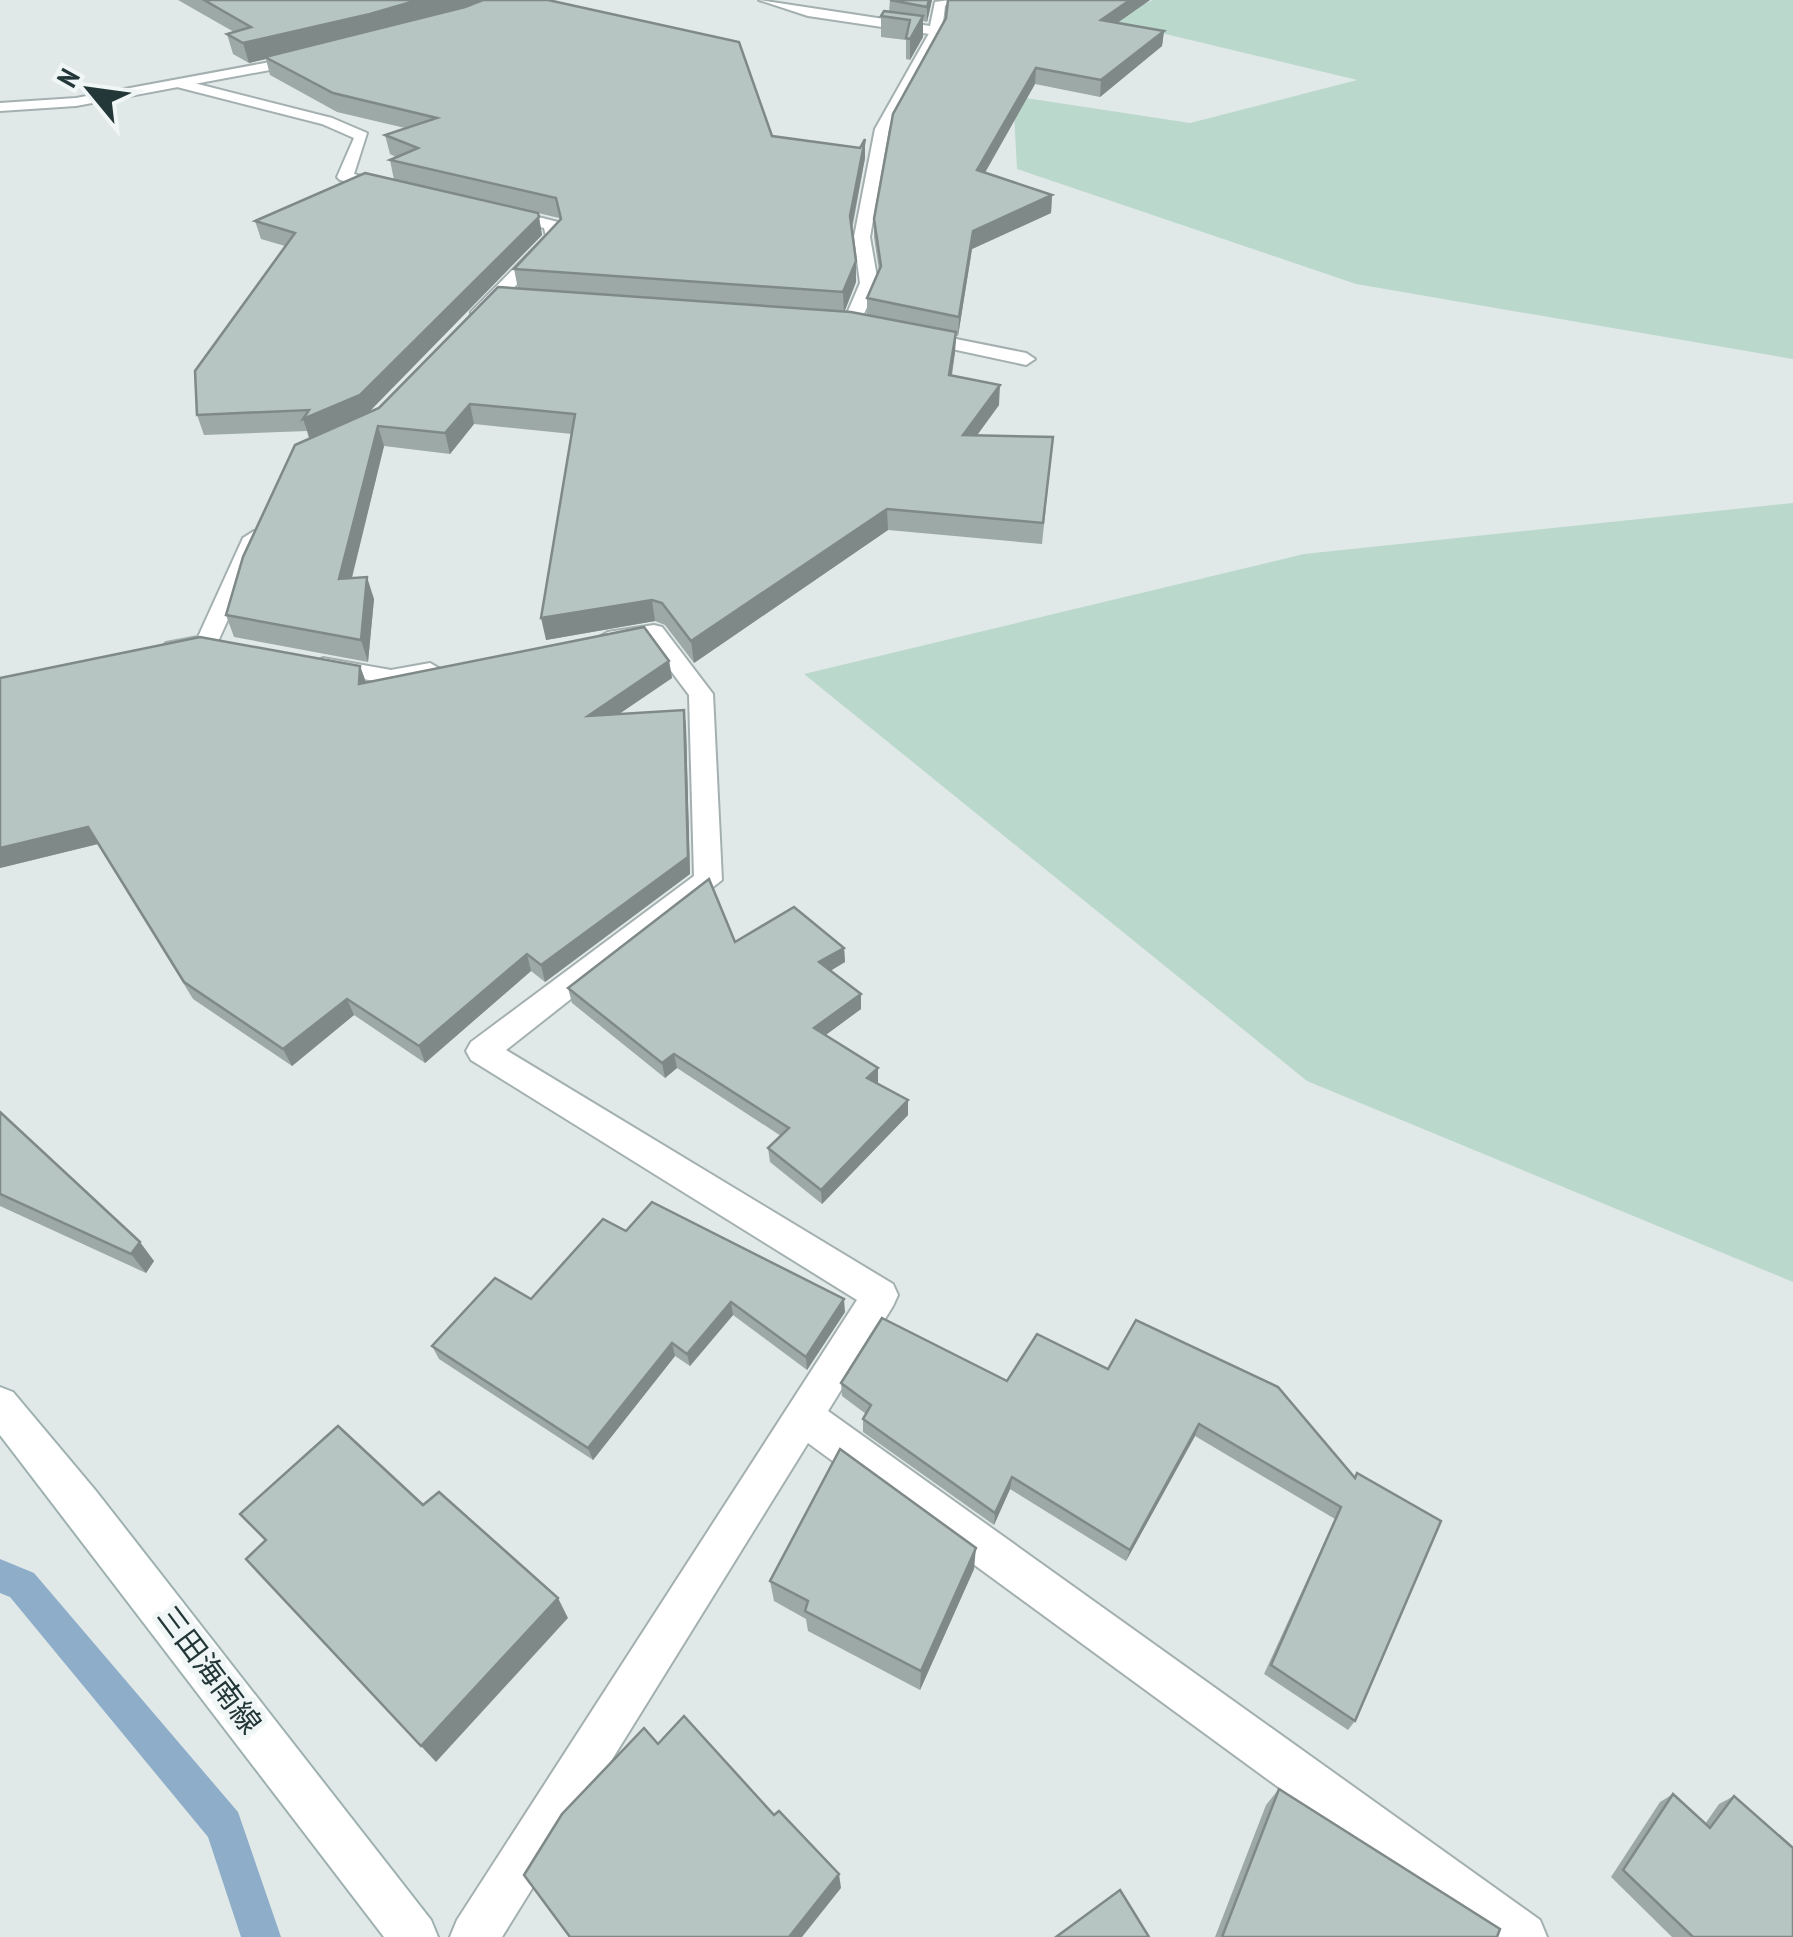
<svg xmlns="http://www.w3.org/2000/svg" width="1793" height="1937" font-family="'PT Sans Narrow','Noto Sans JP',sans-serif">
	<rect width="100%" height="100%" fill="#e0e9e8"/>
	<g fill="#bbd8cc">
		<polygon points="1153,0 1793,0 1793,359 1356,284 1017,169 1013,96 1190,123 1357,80 1107,20"/>
		<polygon points="1793,503 1793,1282 1307,1081 804,674 1304,554"/>
	</g>
	<g fill="none" stroke-linecap="round" stroke-linejoin="round">
		<polygon fill="#8eadc9" fill-rule="evenodd" points="0,1559 34,1573 238,1812 281,1937 241,1937 208,1837 10,1597 0,1593"/>
		<g stroke="#a4b0b0" stroke-width="4">
			<g id="lane">
				<polygon points="932,28 942,31 889,129 870,237 878,283 858,327 846,327 843,323 860,283 854,237 875,129"/>
				<polygon points="182,80 332,118 367,133 354,174 398,187 390,192 340,180 337,177 354,138 322,124 177,87 175,84"/>
				<polygon points="503,208 558,222 562,237 483,320 471,320 471,312 546,236 544,228 497,216 497,210"/>
				<polygon points="916,331 1026,353 1035,359 1026,365 910,340 910,332"/>
				<polygon points="254,531 265,538 215,648 166,653 162,648 166,643 198,637 243,538"/>
				<polygon points="654,625 662,627 713,694 722,880 506,1050 893,1284 898,1295 893,1306 828,1411 1540,1920 1547,1937 1483,1937 808,1443 502,1937 450,1937 457,1920 857,1300 471,1060 466,1051 471,1042 694,876 689,695 648,640 608,646 596,639 608,632"/>
				<polygon points="323,658 391,670 430,663 442,670 439,675 391,684 314,670 311,665"/>
			</g>
		</g>
		<g stroke="#a4b0b0" stroke-width="4">
			<g id="street">
				<polygon points="759,0 930,26 935,2 950,0 945,6 942,31 936,35 808,16"/>
				<polygon points="308,55 313,56 313,62 76,106 0,111 0,103 76,98"/>
			</g>
		</g>
		<g stroke="#9eb1b0" stroke-width="4">
			<polygon id="secondary" points="0,1387 13,1392 96,1491 431,1920 438,1937 384,1937 0,1435"/>
		</g>
		<use href="#lane" fill="#fff" fill-rule="evenodd"/>
		<use href="#street" fill="#fff" fill-rule="evenodd"/>
		<use href="#secondary" fill="#fff" fill-rule="evenodd"/>
	</g>
	<g fill="#9da9a7" fill-rule="evenodd">
		<path d="M178 0H481L772 136 865 158 852 230 856 282 844 312 867 315V298L879 271 874 237V219L946 18 948 0H1150L1117 23 1164 31 1162 46 1100 97 1035 84 985 173 1052 195 1051 213 972 249 958 336 956 335 955 352 952 376 999 405 977 435 1053 437 1042 544 888 530 694 663 665 625 655 621 546 640 572 434 474 424 450 454 384 446 352 578 374 599 368 662 234 637 226 615 309 439 307 431 204 435 197 415 285 246 261 239 255 221 394 180 390 160 396 157 390 154 385 135 405 128 337 112 270 75 266 59 249 63 233 54 227 34 234 32ZM538 213 559 218 560 221 514 269 518 289 379 408 368 413 542 235Z"/>
		<polygon points="890,0 932,0 927,22 923,21 923,37 910,60 906,59 906,40 881,37 881,16 889,12"/>
		<polygon points="669,661 672,678 619,714 684,710 686,727 690,874 545,982 531,971 425,1063 354,1015 292,1066 193,999 98,844 0,868 360,666 366,682"/>
		<polygon points="735,942 844,948 845,962 830,971 861,994 861,1009 825,1035 878,1068 878,1083 908,1100 908,1115 822,1204 770,1162 768,1148 781,1136 677,1068 665,1078 572,1003 568,988"/>
		<polygon points="0,1112 154,1261 146,1273 0,1206"/>
		<polygon points="626,1231 845,1312 807,1370 733,1315 690,1366 675,1356 593,1460 439,1359 432,1346 531,1299"/>
		<polygon points="1108,1369 1354,1477 1355,1721 1348,1730 1264,1674 1335,1519 1195,1436 1126,1561 1010,1489 994,1525 863,1432 863,1419 866,1414 842,1396 841,1383 1007,1381"/>
		<polygon points="974,1569 920,1690 808,1631 806,1619 774,1601 770,1581"/>
		<polygon points="1279,1789 1497,1937 1215,1937 1266,1805"/>
		<polygon points="1673,1794 1705,1824 1719,1804 1734,1796 1793,1937 1672,1937 1611,1877 1660,1802"/>
	</g>
	<g fill="#7f8988">
		<polygon points="418,0 481,0 481,1 374,33 265,57 266,59 249,63 243,43"/>
		<polygon points="929,0 932,0 927,22 927,7"/>
		<polygon points="1130,0 1150,0 1100,35 1101,20"/>
		<polygon points="923,16 923,37 910,60 910,39"/>
		<polygon points="1164,31 1162,46 1100,97 1101,80"/>
		<polygon points="1036,68 1035,84 976,188 977,170"/>
		<polygon points="865,139 865,158 850,236 850,216"/>
		<polygon points="1052,195 1051,213 972,249 958,336 959,317 973,231"/>
		<polygon points="539,217 542,235 366,415 310,439 303,419"/>
		<polygon points="856,261 856,282 844,313 843,292"/>
		<polygon points="956,332 955,352 948,396 949,375"/>
		<polygon points="1000,385 999,405 962,456 963,435"/>
		<polygon points="470,404 474,424 450,454 445,433"/>
		<polygon points="378,426 384,446 346,601 339,579"/>
		<polygon points="887,509 888,530 694,663 691,641"/>
		<polygon points="367,577 374,599 368,662 361,640"/>
		<polygon points="652,600 655,621 546,640 541,618"/>
		<polygon points="669,661 672,678 591,733 588,716"/>
		<polygon points="360,666 366,683 359,684"/>
		<polygon points="684,710 686,727 690,874 545,982 541,965"/>
		<polygon points="88,827 98,844 0,868 0,848"/>
		<polygon points="844,948 845,962 820,977 819,962"/>
		<polygon points="527,954 531,971 425,1063 419,1046"/>
		<polygon points="861,994 861,1009 815,1043 814,1028"/>
		<polygon points="347,999 354,1015 292,1066 283,1049"/>
		<polygon points="674,1054 677,1068 665,1078 662,1063"/>
		<polygon points="878,1068 878,1083 867,1078"/>
		<polygon points="908,1100 908,1115 822,1204 821,1190"/>
		<polygon points="140,1242 154,1261 146,1273 131,1254"/>
		<polygon points="844,1299 845,1312 807,1370 806,1357"/>
		<polygon points="731,1302 733,1315 690,1366 687,1354"/>
		<polygon points="672,1343 675,1356 593,1460 588,1448"/>
		<polygon points="1199,1424 1195,1436 1126,1561 1130,1550"/>
		<polygon points="1012,1477 1010,1489 994,1525 995,1513"/>
		<polygon points="976,1548 974,1569 920,1690 921,1671"/>
		<polygon points="558,1598 568,1618 436,1762 421,1746"/>
		<polygon points="839,1874 841,1888 802,1937 789,1937"/>
	</g>
	<g fill="#b6c4c2" stroke="#7f8988" stroke-width="2.5">
		<polygon points="204,0 418,0 370,14 243,43 227,34 251,27"/>
		<polygon points="483,0 548,0 739,42 772,136 860,148 865,139 850,216 856,261 843,292 514,269 561,219 556,198 390,160 418,148 385,135 437,118 333,93 265,57 465,7"/>
		<polygon points="890,0 929,0 927,7"/>
		<polygon points="948,0 1130,0 1101,20 1164,31 1101,80 1036,68 977,170 1052,195 973,231 959,317 867,298 881,266 874,219 893,114 946,18"/>
		<polygon points="884,11 923,16 910,39 906,38 910,20 881,16"/>
		<polygon points="365,173 538,213 539,217 360,395 303,419 309,410 197,415 195,371 295,233 255,221"/>
		<polygon points="498,287 851,312 956,332 949,375 1000,385 963,435 1053,437 1043,523 887,509 691,641 662,603 652,600 541,618 575,414 470,404 445,433 378,426 339,579 367,577 361,640 226,615 243,557 295,445 379,408"/>
		<polygon points="644,627 669,661 588,716 684,710 688,857 541,965 527,954 419,1046 347,999 283,1049 184,982 88,827 0,848 0,678 200,637 360,666 359,684"/>
		<polygon points="709,879 735,942 794,907 844,948 819,962 861,994 814,1028 878,1068 867,1078 908,1100 821,1190 768,1148 789,1128 674,1054 662,1063 568,988"/>
		<polygon points="0,1112 140,1242 131,1254 0,1194"/>
		<polygon points="652,1202 844,1299 806,1357 731,1302 687,1354 672,1343 588,1448 432,1346 495,1278 531,1299 603,1219 626,1231"/>
		<polygon points="882,1318 1007,1381 1037,1334 1108,1369 1136,1320 1278,1387 1355,1478 1357,1473 1441,1521 1355,1721 1271,1665 1341,1507 1199,1424 1130,1550 1012,1477 995,1513 863,1419 871,1405 841,1383"/>
		<polygon points="338,1426 423,1505 439,1492 558,1598 421,1746 246,1559 266,1540 240,1514"/>
		<polygon points="840,1449 976,1548 921,1671 805,1611 808,1601 770,1581"/>
		<polygon points="684,1716 774,1815 779,1811 839,1874 789,1937 570,1937 524,1875 562,1814 644,1728 658,1744"/>
		<polygon points="1279,1789 1500,1929 1497,1937 1222,1937"/>
		<polygon points="1673,1794 1710,1828 1734,1796 1793,1848 1793,1937 1693,1937 1623,1870"/>
		<polygon points="1120,1890 1149,1937 1056,1937"/>
	</g>
	<g text-anchor="middle" stroke-width="10" stroke-linejoin="round" paint-order="stroke">
		<g font-size="30" fill="#233738" stroke="#f0f6f5">
			<text transform="translate(209 1670) rotate(53)" y="10">三田海南線</text>
		</g>
	</g>
	<g transform="translate(90 90) rotate(299)" stroke="#f0f6f5" stroke-width="8" paint-order="stroke">
	<path d="M0-8L18 38L0 25L-18 38Z" fill="#233738"/>
	<text y="-15" font-size="28" font-weight="bold" text-anchor="middle" fill="#233738">N</text>
	</g>
</svg>
